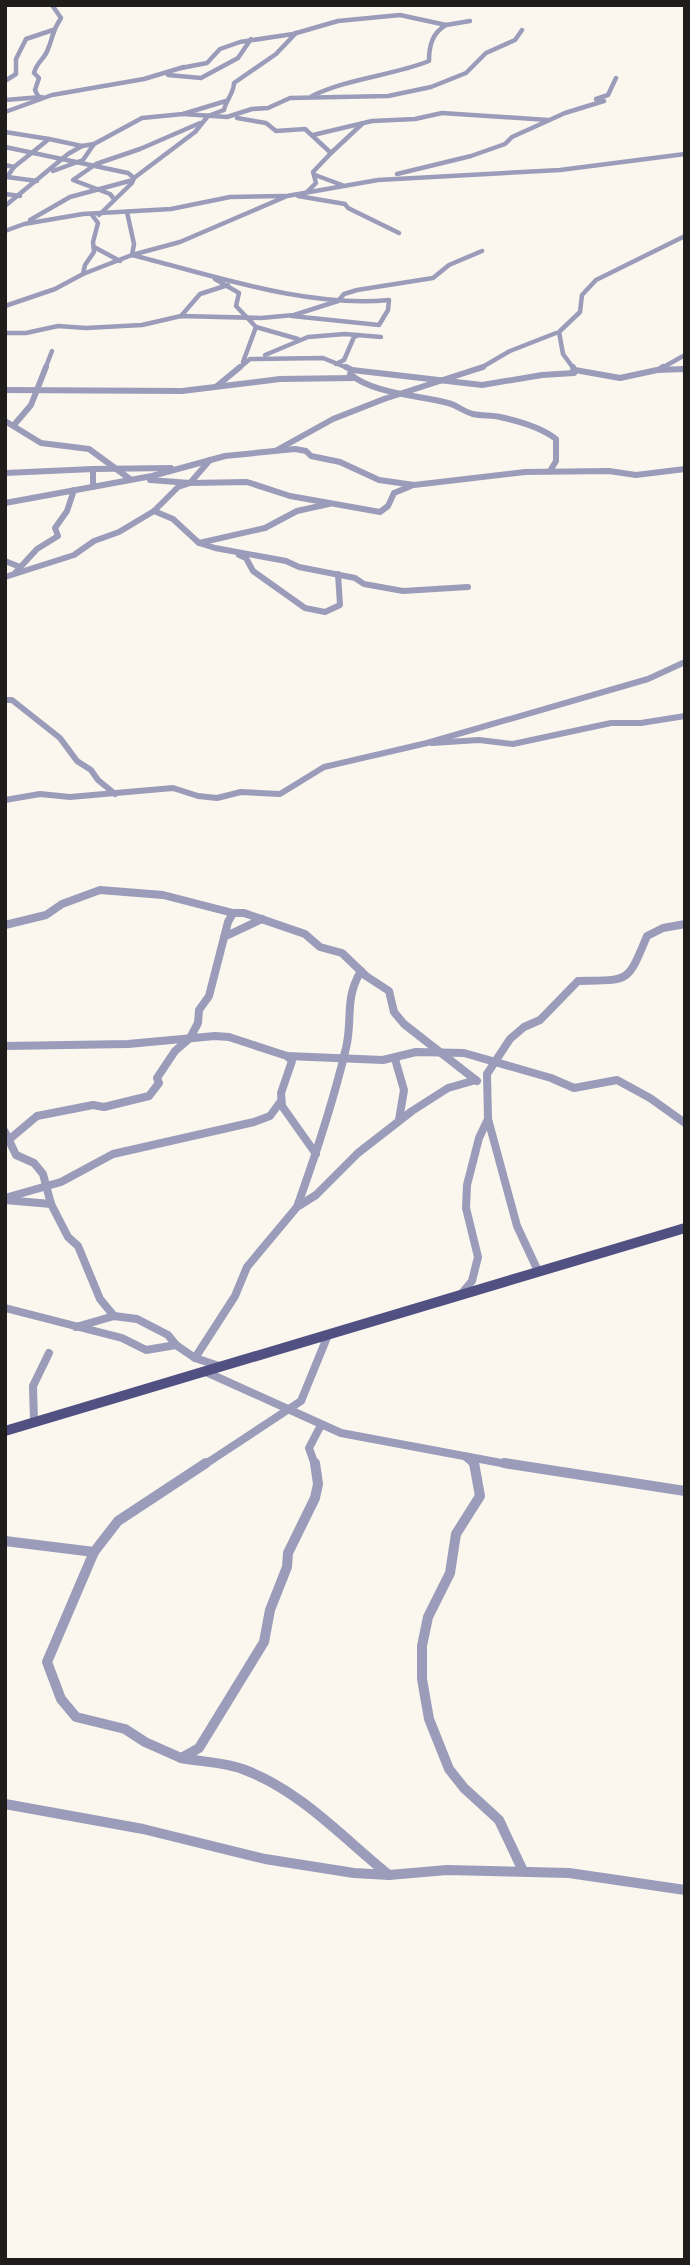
<svg xmlns="http://www.w3.org/2000/svg" width="690" height="2265" font-family="Karla,sans-serif">
	<rect width="100%" height="100%" fill="#fbf6ee"/>
	<g fill="none" stroke-linecap="round" stroke-linejoin="round">
		<g stroke="#9a9cba" stroke-width="4.5">
			<polyline points="181,68 207,63 220,49 240,42 293,34 338,21 400,15 446,25 470,21"/>
			<polyline points="168,75 201,78 238,58 251,39"/>
			<polyline points="5,81 16,74 16,59 26,39 53,30"/>
			<path d="M312 96C349 78 391 76 429 61 429 46 432 33 446 25"/>
			<path d="M39 98 35 90 39 78 34 73C37 61 45 59 48 49 54 35 51 33 61 18L52 5"/>
			<polyline points="596,99 608,95 616,78"/>
			<polyline points="5,100 42,97"/>
			<polyline points="5,112 52,95 144,79 184,67"/>
			<polyline points="183,114 227,117 252,109 268,108 290,98 388,96 431,87 466,73 486,53 515,40 522,30"/>
			<polyline points="237,118 266,123 276,131 305,129 331,153 313,172 316,183 307,192"/>
			<polyline points="5,132 49,139"/>
			<polyline points="313,135 372,121 415,119 442,113 548,120"/>
			<polyline points="5,147 128,173 134,178 132,183 99,215"/>
			<polyline points="331,153 362,124"/>
			<polyline points="5,165 14,167 49,139 82,146"/>
			<polyline points="14,167 7,177 37,181"/>
			<polyline points="53,171 83,160 94,144"/>
			<polyline points="397,174 471,156 505,144 512,137 565,113 604,101"/>
			<polyline points="315,175 342,185"/>
			<path d="M134 178 195 132 208 116 224 110C226 100 234 93 234 83L276 54 296 33"/>
			<polyline points="5,194 20,196"/>
			<polyline points="298,196 345,204 348,208 399,233"/>
			<polyline points="114,199 110,194 73,180 96,164 140,149 200,123"/>
			<polyline points="5,206 68,154 82,146 94,144 142,118 183,114 226,101"/>
			<path d="M127 212 134 244 132 255C212 275 306 308 389 300L388 310 379 325 292 316"/>
			<polyline points="30,220 70,197 133,180"/>
			<polyline points="5,231 24,224 83,214 171,209 230,197 285,196"/>
			<polyline points="94,247 120,261"/>
			<polyline points="83,274 85,265 94,252 93,242 98,223 92,215"/>
			<polyline points="215,279 239,293 236,306 256,327 243,362"/>
			<polyline points="5,306 55,289 83,274 132,255 180,242 287,196 378,180 560,170 685,154"/>
			<polyline points="181,316 200,294 228,285"/>
			<polyline points="256,327 298,339"/>
			<polyline points="6,333 26,333 58,326 86,328 142,325 181,316 261,318 294,315 338,301 344,294 357,290 433,278 449,265 482,251"/>
			<polyline points="265,355 308,337 345,334 381,337"/>
			<polyline points="336,364 344,360 354,337 359,335"/>
			<polyline points="45,369 52,351"/>
			<polyline points="238,369 250,359 323,358 350,369"/>
			<polyline points="479,369 510,351 556,333"/>
			<polyline points="574,369 563,354 559,332 580,312 582,295 596,280 685,236"/>
			<polyline points="660,369 685,355"/>
			<polyline points="679,369 685,369"/>
		</g>
		<g stroke="#9a9cba" stroke-width="6">
			<path d="M346 367 352 370 350 374C373 394 419 395 448 403 457 405 464 412 473 414 482 416 492 415 500 417 519 421 542 428 556 439V461L550 471"/>
			<polyline points="660,369 663,367"/>
			<polyline points="352,370 482,385 542,375 574,373 573,367"/>
			<polyline points="575,370 620,378 657,370 685,369"/>
			<polyline points="217,386 240,367"/>
			<polyline points="5,390 182,391 280,379 353,378"/>
			<polyline points="5,421 41,443 89,449 130,479"/>
			<polyline points="14,425 31,405 46,367"/>
			<polyline points="277,450 333,419 384,399 483,367"/>
			<polyline points="93,469 171,468"/>
			<polyline points="5,473 93,469 93,487"/>
			<polyline points="150,480 190,483 210,460"/>
			<polyline points="5,503 152,476 225,456 295,449 306,451 311,456 340,462 379,480 414,485 525,472 609,471 636,475 685,469"/>
			<polyline points="154,511 173,519 199,543 215,548 286,561 299,567 355,578 364,584 403,591 468,587"/>
			<polyline points="199,543 265,528 297,511 329,504"/>
			<polyline points="239,555 246,558 253,571 305,608 325,612 340,605 338,574"/>
			<polyline points="5,561 20,567"/>
			<polyline points="15,573 37,549 58,536 55,528 67,511 74,490"/>
			<polyline points="5,577 74,555 94,541 119,532 154,511 178,487 190,483 247,482 290,496 380,512 388,506 394,493 411,486"/>
			<polyline points="5,700 12,700 60,738 77,761 91,770 98,780 115,794"/>
			<polyline points="432,743 479,740 513,744 611,723 641,723 685,716"/>
			<polyline points="5,800 40,794 70,797 173,788 198,796 217,798 241,792 280,794 324,767 427,743 648,679 685,662"/>
		</g>
		<g stroke="#9a9cba" stroke-width="8">
			<polyline points="233,913 244,913 305,934 320,947 342,953 366,976 389,991 394,1012 404,1024 477,1081"/>
			<polyline points="5,925 46,915 62,904 100,890 163,895 233,913 228,922 209,996 199,1010 198,1023 190,1038 175,1051 157,1078 159,1083 149,1096 104,1107 93,1105 37,1116 5,1143"/>
			<polyline points="224,937 262,919"/>
			<polyline points="5,1046 128,1044 215,1036 229,1037 287,1056 383,1060 416,1052 464,1053 551,1078 574,1088 617,1080 650,1098 685,1123"/>
			<polyline points="287,1056 292,1061 281,1093 282,1106 316,1154"/>
			<polyline points="395,1059 404,1090 399,1120"/>
			<polyline points="488,1119 517,1226 538,1271"/>
			<polyline points="5,1132 16,1155 34,1163 43,1174 51,1204 68,1237 78,1246 100,1299 114,1316"/>
			<polyline points="5,1198 61,1182 113,1154 254,1122 270,1116 281,1101"/>
			<polyline points="5,1200 51,1204"/>
			<path d="M297 1207C316 1154 333 1103 346 1048 353 1019 344 999 361 971"/>
			<path d="M462 1293 472 1281 478 1257 466 1208 467 1185 479 1138 488 1119 487 1074 510 1039 524 1027 540 1020 578 981C630 980 627 984 647 936L663 928 685 924"/>
			<polyline points="5,1308 122,1338 146,1350 176,1345"/>
			<polyline points="76,1327 114,1316 137,1319 168,1335 176,1345 195,1358 222,1367"/>
			<polyline points="195,1358 235,1296 247,1267 297,1207 316,1195 358,1153 412,1111 448,1088 476,1080"/>
			<polyline points="206,1372 341,1433 512,1465"/>
			<polyline points="34,1422 33,1386 49,1353"/>
			<polyline points="466,1457 475,1465"/>
			<polyline points="204,1465 301,1401 328,1335"/>
			<polyline points="315,1465 309,1448 321,1425"/>
		</g>
		<g stroke="#9a9cba" stroke-width="10">
			<polyline points="474,1463 480,1496 456,1534 450,1573 428,1617 422,1646 422,1679 429,1719 449,1769 464,1788 499,1820 523,1871"/>
			<polyline points="504,1463 685,1491"/>
			<polyline points="5,1541 94,1552 118,1521 206,1463"/>
			<polyline points="94,1552 47,1662 61,1699 76,1717 125,1729 145,1742 181,1758 199,1748 264,1642 270,1610 287,1567 288,1553 315,1498 318,1484 315,1463"/>
			<path d="M181 1758C202 1762 225 1762 245 1770 301 1791 343 1838 389 1875"/>
			<polyline points="5,1804 143,1829 265,1859 354,1873 389,1875 447,1870 569,1873 685,1890"/>
		</g>
		<polyline stroke="#515083" stroke-width="10" points="5,1431 685,1228"/>
	</g>
	<rect width="690" height="2265" fill="none" stroke="#1f1d1b" stroke-width="14"/>
</svg>
